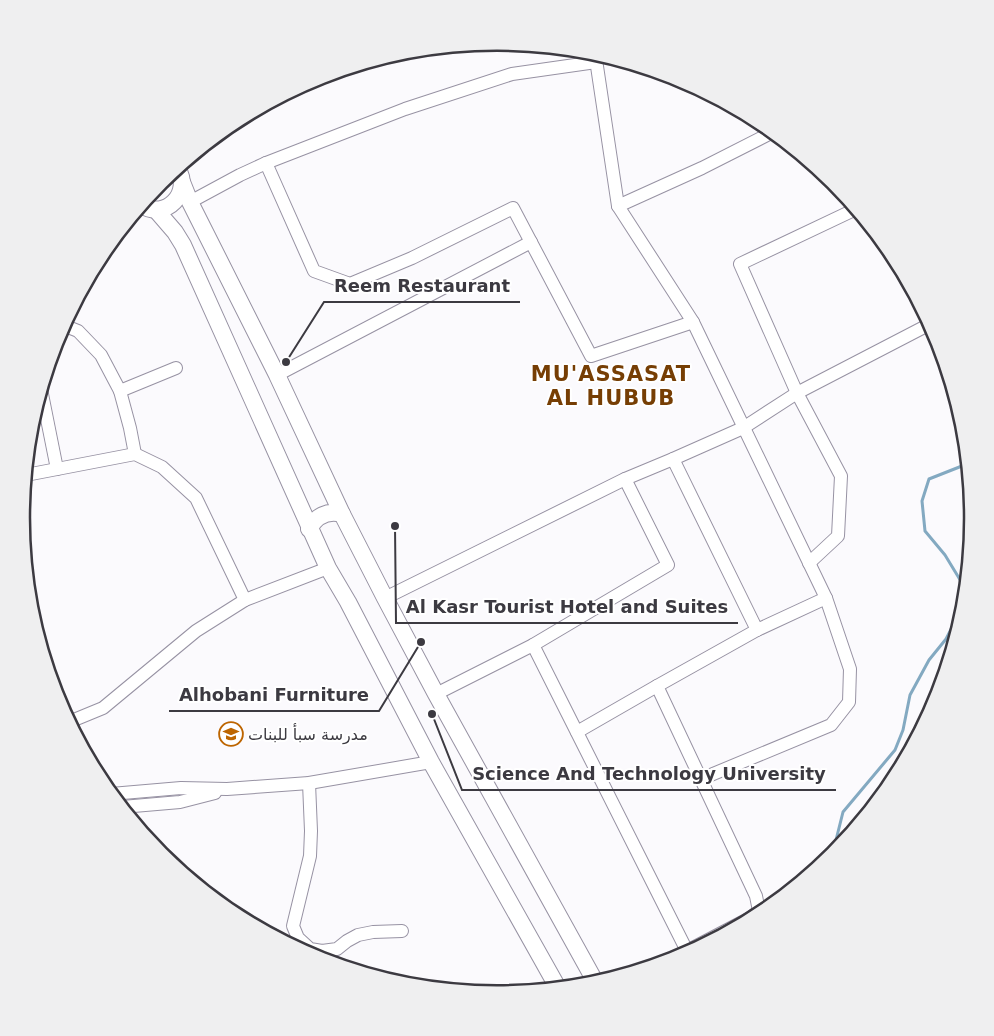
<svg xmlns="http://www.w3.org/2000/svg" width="994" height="1036" font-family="'DejaVu Sans',Vazirmatn,sans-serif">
	<rect width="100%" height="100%" fill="#fbfafd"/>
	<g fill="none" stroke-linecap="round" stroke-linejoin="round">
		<polyline stroke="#83a9c1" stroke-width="3" points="832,856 843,812 895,750 903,730 910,695 929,660 946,639 960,612 962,583 945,555 925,531 922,501 929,479 967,464"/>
		<g stroke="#9792a3" stroke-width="14">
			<g id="minor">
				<polyline points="595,53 618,206 693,322 826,598 850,669 849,702 831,725 701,779"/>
				<polyline points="266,163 314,271 350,284 412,258 513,208 591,356 693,322"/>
				<polyline points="190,202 240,175 266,163 405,109 512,74 596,62"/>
				<polyline points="618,206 702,168 773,132"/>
				<polyline points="63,325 78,331 101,355 120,391 130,428 135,454"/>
				<polyline points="277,375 531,242"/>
				<polyline points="41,389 57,469"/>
				<polyline points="120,391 176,368"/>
				<polyline points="673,459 757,630"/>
				<polyline points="26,475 135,454 162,467 196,498 245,600"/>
				<polyline points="809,563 838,536 841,476 797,393 740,264 856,209"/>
				<polyline points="385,598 625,479 673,459 743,428 797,393 930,324"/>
				<polyline points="533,645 688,953"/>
				<polyline points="657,686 756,896 759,911 750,918 687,951"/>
				<polyline points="436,694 533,645 668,565 625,479"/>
				<polyline points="69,722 103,708 196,631 245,600 328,568"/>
				<polyline points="577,732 657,686 757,630 826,598"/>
				<polyline points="309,783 311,831 310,856 293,926 298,938 310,949 322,951 337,949 347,941 358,935 373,932 402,931"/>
				<polyline points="111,794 181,788 227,789 309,783 431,762"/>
				<polyline points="122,807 180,802 215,793"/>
			</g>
		</g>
		<g stroke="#9792a3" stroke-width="18">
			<g id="major">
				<polyline points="182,182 190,202 277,375 342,514 385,598 436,694 596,983"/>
				<path d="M141 205C166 221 193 192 177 168"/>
				<polyline points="156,210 175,232 183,245 328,568 348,602 431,762 558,988"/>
				<path d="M309 529C316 516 327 510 342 514"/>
			</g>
		</g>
		<use href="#minor" stroke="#fff" stroke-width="12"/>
		<use href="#major" stroke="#fff" stroke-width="16"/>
	</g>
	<defs>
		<g id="school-ring" transform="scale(1.25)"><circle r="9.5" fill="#fff" stroke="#bd6500" stroke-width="1.5"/><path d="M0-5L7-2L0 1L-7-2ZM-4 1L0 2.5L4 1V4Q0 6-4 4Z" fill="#bd6500"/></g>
	</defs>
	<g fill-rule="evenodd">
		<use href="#school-ring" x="231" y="734"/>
	</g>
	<g text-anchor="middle" stroke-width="4" stroke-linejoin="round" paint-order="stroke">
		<g font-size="16" fill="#3c3a41" stroke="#fff" text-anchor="start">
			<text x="248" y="740">مدرسة سبأ للبنات</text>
		</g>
		<g font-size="21" font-weight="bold" letter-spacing="1" fill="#763e04" stroke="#fff">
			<text x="611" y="381">MU'ASSASAT<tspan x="611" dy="24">AL HUBUB</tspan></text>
		</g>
	</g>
	<path d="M0 0H994V1036H0ZM30 518a467 467 0 1 1 934 0a467 467 0 1 1-934 0Z" fill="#efeff0" fill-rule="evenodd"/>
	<path fill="none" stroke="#3c3a41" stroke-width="2.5" d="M30 518a467 467 0 1 1 934 0a467 467 0 1 1-934 0Z"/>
	<path fill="none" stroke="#3c3a41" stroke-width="2" d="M286 362L324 302H520M395 526L396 623H738M421 642L379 711H169M432 714L462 790H836"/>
	<g fill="#3c3a41" stroke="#fff" stroke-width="2">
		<circle cx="286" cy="362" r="5"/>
		<circle cx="395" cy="526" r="5"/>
		<circle cx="421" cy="642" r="5"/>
		<circle cx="432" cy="714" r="5"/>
	</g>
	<g font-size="18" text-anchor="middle" font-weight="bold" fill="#3c3a41" stroke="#fff" stroke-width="4" stroke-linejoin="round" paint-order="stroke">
		<text x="422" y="292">Reem Restaurant</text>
		<text x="567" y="613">Al Kasr Tourist Hotel and Suites</text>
		<text x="274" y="701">Alhobani Furniture</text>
		<text x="649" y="780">Science And Technology University</text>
	</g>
</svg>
